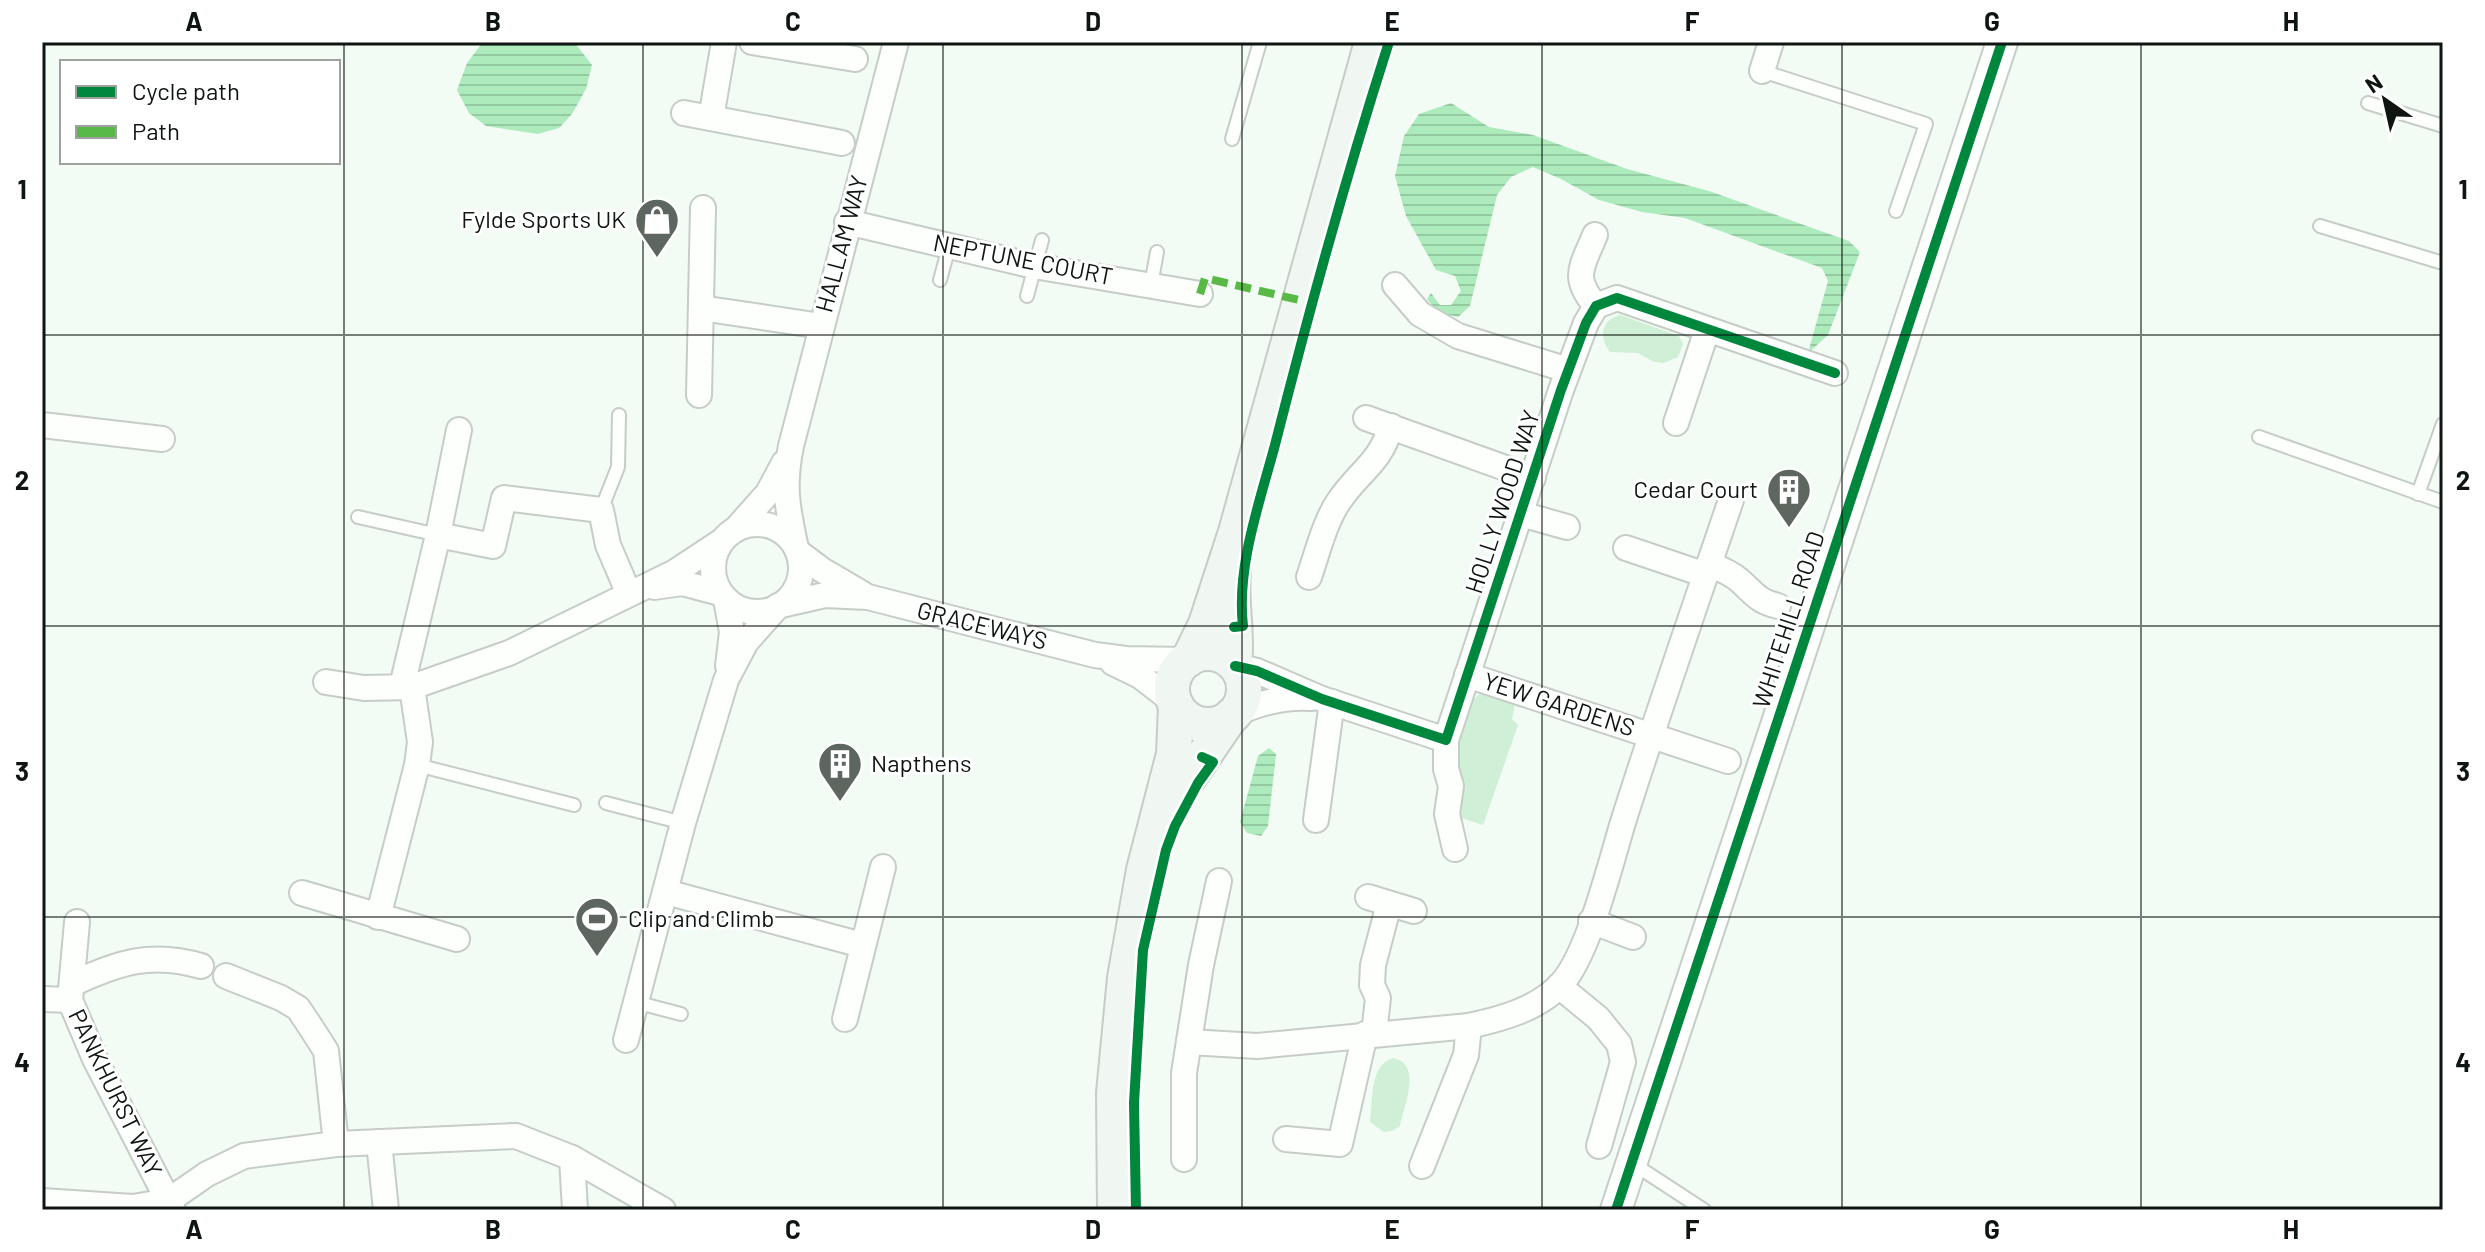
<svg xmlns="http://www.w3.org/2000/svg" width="2485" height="1252" font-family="Barlow,sans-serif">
	<defs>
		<pattern id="water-rules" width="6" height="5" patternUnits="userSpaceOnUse" patternTransform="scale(2)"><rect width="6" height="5" fill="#adebbd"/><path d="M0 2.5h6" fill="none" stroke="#94c9a1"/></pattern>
	</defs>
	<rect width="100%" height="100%" fill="#f2fcf4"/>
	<g fill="#cfefd6">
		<path d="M1620 315 1679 336 1683 344 1678 357 1664 363 1654 362 1638 353 1610 352C1599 337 1600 321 1620 315Z"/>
		<polygon points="1481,693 1487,693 1515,704 1512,719 1518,725 1483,825 1461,818 1456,812 1450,760 1472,700"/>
		<path d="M1393 1058C1423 1064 1404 1106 1400 1126L1392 1131 1384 1132 1370 1122C1373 1101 1369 1065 1393 1058Z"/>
	</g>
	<g fill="url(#water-rules)">
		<polygon points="483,42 574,42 592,65 586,89 572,114 559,128 538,134 486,126 469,113 457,90 467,63"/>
		<polygon points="1451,103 1489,127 1533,135 1627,169 1709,191 1849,241 1860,252 1828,335 1808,353 1828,281 1822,268 1685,218 1642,212 1599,200 1561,179 1533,167 1511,177 1497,195 1470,306 1458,317 1437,312 1427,299 1431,293 1440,305 1451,305 1461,291 1455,276 1436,270 1406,216 1395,176 1404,136 1419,114"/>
		<polygon points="1269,748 1276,754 1268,826 1261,836 1247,833 1240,822 1258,756"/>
	</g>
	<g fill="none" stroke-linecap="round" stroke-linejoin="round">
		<g stroke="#c6cdc7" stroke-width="16">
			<g id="service">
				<polyline points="1762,71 1926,124 1896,211"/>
				<polyline points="2368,103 2443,126"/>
				<polyline points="1232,139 1260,42"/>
				<polyline points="2320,226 2443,263"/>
				<polyline points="940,280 949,247"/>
				<polyline points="1151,285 1157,252"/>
				<polyline points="1027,296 1042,240"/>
				<polyline points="2259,437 2443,502"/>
				<polyline points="2418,494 2443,424"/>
				<polyline points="601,510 618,467 619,415"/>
				<polyline points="358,517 438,535"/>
				<polyline points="417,765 574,805"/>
				<polyline points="606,803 683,823"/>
				<polyline points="635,1002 681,1014"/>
				<polyline points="1632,1163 1704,1210"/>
			</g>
		</g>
		<g stroke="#c6cdc7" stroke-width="28">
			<g id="minor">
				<polyline points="752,42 855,59"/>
				<polyline points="1762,71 1771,42"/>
				<polyline points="684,113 842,143"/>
				<polyline points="711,118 724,42"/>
				<polyline points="847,222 1034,266 1200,294"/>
				<path d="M1595 235C1582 267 1571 277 1596 306"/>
				<polyline points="1395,285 1420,314 1458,336 1568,370"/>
				<polyline points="701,308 821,326"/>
				<polyline points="699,395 703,208"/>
				<polyline points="1366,418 1533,478"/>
				<polyline points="1676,423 1707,330"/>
				<polyline points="42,425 162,439"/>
				<polyline points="1521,514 1567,527"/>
				<circle cx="757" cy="568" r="44"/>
				<polyline points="736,529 768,493 784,463"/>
				<polyline points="438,535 459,430"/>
				<path d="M795 544C787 506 783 485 791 446L896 42"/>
				<polyline points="1626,548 1706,575"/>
				<polyline points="798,552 822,570 863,594"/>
				<path d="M1709 564C1719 568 1731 573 1739 580 1755 594 1757 601 1778 606"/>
				<path d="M1309 577C1317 554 1325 521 1339 501 1359 471 1380 464 1391 426"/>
				<polyline points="654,587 682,583 720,593"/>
				<polyline points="726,599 732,632 728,666"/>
				<polyline points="781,605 825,595 868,597 1095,655 1126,659 1186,660"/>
				<polyline points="1113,663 1140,676 1175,703"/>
				<polyline points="1235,666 1257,671 1322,699 1446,740 1561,390 1586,323 1596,306 1617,298 1835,373"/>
				<polyline points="1467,675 1728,761"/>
				<polyline points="326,682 364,688 412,687 509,653 675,572 722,541"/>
				<polyline points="402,686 438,535 493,546 504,498 601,510 608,545 629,594"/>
				<path d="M1233 715C1258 703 1284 696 1312 698"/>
				<polyline points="1446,740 1446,769 1451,786 1447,814 1455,849"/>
				<polyline points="1316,820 1332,702"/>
				<polyline points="666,892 862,945"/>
				<polyline points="302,893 457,939"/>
				<polyline points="1368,897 1414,911"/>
				<polyline points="378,917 417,765 420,742 412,687"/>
				<polyline points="1591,921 1633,937"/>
				<polyline points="77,922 70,1000 95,1059 173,1210"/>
				<polyline points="226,976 281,998 298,1008 312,1029 326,1051 336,1144"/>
				<path d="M72 984C117 963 151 951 201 966"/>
				<polyline points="1559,986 1598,1018 1619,1044 1623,1062 1599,1146"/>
				<polyline points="42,999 70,1000"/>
				<polyline points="845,1019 883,867"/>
				<polyline points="1374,1034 1378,998 1372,985 1373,965 1389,904"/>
				<polyline points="626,1040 683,823 726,680 746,642 778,606"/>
				<path d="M1189 1042 1257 1046 1469 1026C1501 1019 1539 1009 1562 983 1589 953 1611 861 1624 819 1658 712 1695 606 1731 500"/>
				<polyline points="1286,1139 1340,1144 1365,1034"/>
				<polyline points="379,1142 386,1210"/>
				<polyline points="572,1158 575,1210"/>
				<polyline points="1184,1159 1184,1073 1201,965 1219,881"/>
				<polyline points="1422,1166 1466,1055 1469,1026"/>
				<polyline points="42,1201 133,1207 168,1201 207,1174 244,1156 336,1144 516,1136 572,1158 663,1210"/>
			</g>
		</g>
		<g stroke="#c6cdc7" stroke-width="34">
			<polyline id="tertiary" points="1616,1210 2002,42"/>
		</g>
		<g stroke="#c6cdc7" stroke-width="38">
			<g id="secondary">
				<path d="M1233 573C1230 604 1238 634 1234 664"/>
				<circle cx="1208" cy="689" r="36"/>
				<polyline points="1189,659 1206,624 1236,532 1372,42"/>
				<polyline points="1170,805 1231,716"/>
				<polyline points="1115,1210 1114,1093 1125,978 1144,870 1174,754 1176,705"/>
			</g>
		</g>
		<use href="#service" stroke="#fdfffd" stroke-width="12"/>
		<use href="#minor" stroke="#fdfffd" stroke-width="24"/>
		<use href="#tertiary" stroke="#fdfffd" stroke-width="30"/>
		<use href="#secondary" stroke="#f0f7f2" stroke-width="34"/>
		<polyline stroke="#58b947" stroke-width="8" stroke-dasharray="16 8" stroke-linecap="butt" points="1200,294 1205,278 1299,300"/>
		<g stroke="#fff" stroke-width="15">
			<g id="cycleway">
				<path d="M1234 627 1243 626C1236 565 1261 499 1276 441 1310 307 1347 173 1389 42"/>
				<polyline points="1235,666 1257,671 1322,699 1446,740 1561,390 1586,323 1596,306 1617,298 1835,373"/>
				<polyline points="1136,1210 1134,1103 1143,950 1166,850 1175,826 1198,783 1213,762 1202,757"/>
				<polyline points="1616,1210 2002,42"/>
			</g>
		</g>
		<use href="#cycleway" stroke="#00873e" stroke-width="10"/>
	</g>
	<path fill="none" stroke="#0f1511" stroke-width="2" stroke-opacity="0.55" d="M344 42V1210M643 42V1210M943 42V1210M1242 42V1210M1542 42V1210M1842 42V1210M2141 42V1210M42 335H2443M42 626H2443M42 917H2443"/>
	<defs>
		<g id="shop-pin" transform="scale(2.3)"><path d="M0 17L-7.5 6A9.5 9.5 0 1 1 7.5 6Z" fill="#5e6660" stroke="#fff"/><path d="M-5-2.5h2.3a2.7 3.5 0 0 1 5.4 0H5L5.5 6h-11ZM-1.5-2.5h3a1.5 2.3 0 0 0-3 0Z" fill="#fff"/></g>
		<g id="building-pin" transform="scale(2.3)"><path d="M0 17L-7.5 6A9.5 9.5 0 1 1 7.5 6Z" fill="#5e6660" stroke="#fff"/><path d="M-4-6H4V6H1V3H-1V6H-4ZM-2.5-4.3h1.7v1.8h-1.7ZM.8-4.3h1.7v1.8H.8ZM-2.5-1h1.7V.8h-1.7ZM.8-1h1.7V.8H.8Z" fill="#fff"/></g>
		<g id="stadium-pin" transform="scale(2.3)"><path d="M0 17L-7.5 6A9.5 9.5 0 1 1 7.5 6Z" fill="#5e6660" stroke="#fff"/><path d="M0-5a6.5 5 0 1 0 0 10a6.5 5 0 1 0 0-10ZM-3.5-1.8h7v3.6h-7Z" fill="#fff"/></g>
	</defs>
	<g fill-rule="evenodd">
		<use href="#shop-pin" x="657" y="220"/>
		<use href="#building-pin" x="1789" y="490"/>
		<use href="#building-pin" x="840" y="764"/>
		<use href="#stadium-pin" x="597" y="919"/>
	</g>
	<g text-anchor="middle" stroke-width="6" stroke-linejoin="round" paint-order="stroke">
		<g font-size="24" fill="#0f1511" stroke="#fff" text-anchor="end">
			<text x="626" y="228">Fylde Sports UK</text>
			<text x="1758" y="498">Cedar Court</text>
			<text x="871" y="772" text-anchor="start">Napthens</text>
			<text x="628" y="927" text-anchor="start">Clip and Climb</text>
		</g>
		<g font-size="24" fill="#0f1511" stroke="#fff">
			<text transform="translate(842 244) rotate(-75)" y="8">HALLAM WAY</text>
			<text transform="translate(1023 260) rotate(11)" y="8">NEPTUNE COURT</text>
			<text transform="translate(1503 502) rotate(-72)" y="8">HOLLY WOOD WAY</text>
			<text transform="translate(1789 620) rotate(-72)" y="8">WHITEHILL ROAD</text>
			<text transform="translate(982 626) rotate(14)" y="8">GRACEWAYS</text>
			<text transform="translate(1559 705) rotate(18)" y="8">YEW GARDENS</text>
			<text transform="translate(115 1093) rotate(64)" y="8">PANKHURST WAY</text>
		</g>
	</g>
	<rect width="2485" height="1252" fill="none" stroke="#ffffff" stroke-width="88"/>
	<rect x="60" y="60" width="280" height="104" fill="#ffffff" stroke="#9fa1a0" stroke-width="2"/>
	<rect x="76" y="86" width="40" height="12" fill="#00873e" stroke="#9fa1a0" stroke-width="2"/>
	<text x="132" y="100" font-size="24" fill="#0f1511">Cycle path</text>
	<rect x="76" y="126" width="40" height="12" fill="#58b947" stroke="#9fa1a0" stroke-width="2"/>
	<text x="132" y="140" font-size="24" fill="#0f1511">Path</text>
	<g transform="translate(2385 100) rotate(326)" stroke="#ffffff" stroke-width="6" paint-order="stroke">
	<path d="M0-6L14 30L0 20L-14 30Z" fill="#0f1511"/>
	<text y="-12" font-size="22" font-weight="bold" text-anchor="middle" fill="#0f1511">N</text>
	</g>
	<rect x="44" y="44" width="2397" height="1164" fill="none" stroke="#0f1511" stroke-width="3"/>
	<g font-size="26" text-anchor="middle" font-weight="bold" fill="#0f1511">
		<text x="194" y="31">A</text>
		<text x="493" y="31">B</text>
		<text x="793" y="31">C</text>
		<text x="1093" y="31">D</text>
		<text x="1392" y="31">E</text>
		<text x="1692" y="31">F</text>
		<text x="1992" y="31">G</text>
		<text x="2291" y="31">H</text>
		<text x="22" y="199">1</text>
		<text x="2463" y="199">1</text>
		<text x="22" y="490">2</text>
		<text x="2463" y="490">2</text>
		<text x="22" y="781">3</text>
		<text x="2463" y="781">3</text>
		<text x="22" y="1072">4</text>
		<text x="2463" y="1072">4</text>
		<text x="194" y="1239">A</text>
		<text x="493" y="1239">B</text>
		<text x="793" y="1239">C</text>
		<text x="1093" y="1239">D</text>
		<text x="1392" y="1239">E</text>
		<text x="1692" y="1239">F</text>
		<text x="1992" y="1239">G</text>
		<text x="2291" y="1239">H</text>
	</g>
</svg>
